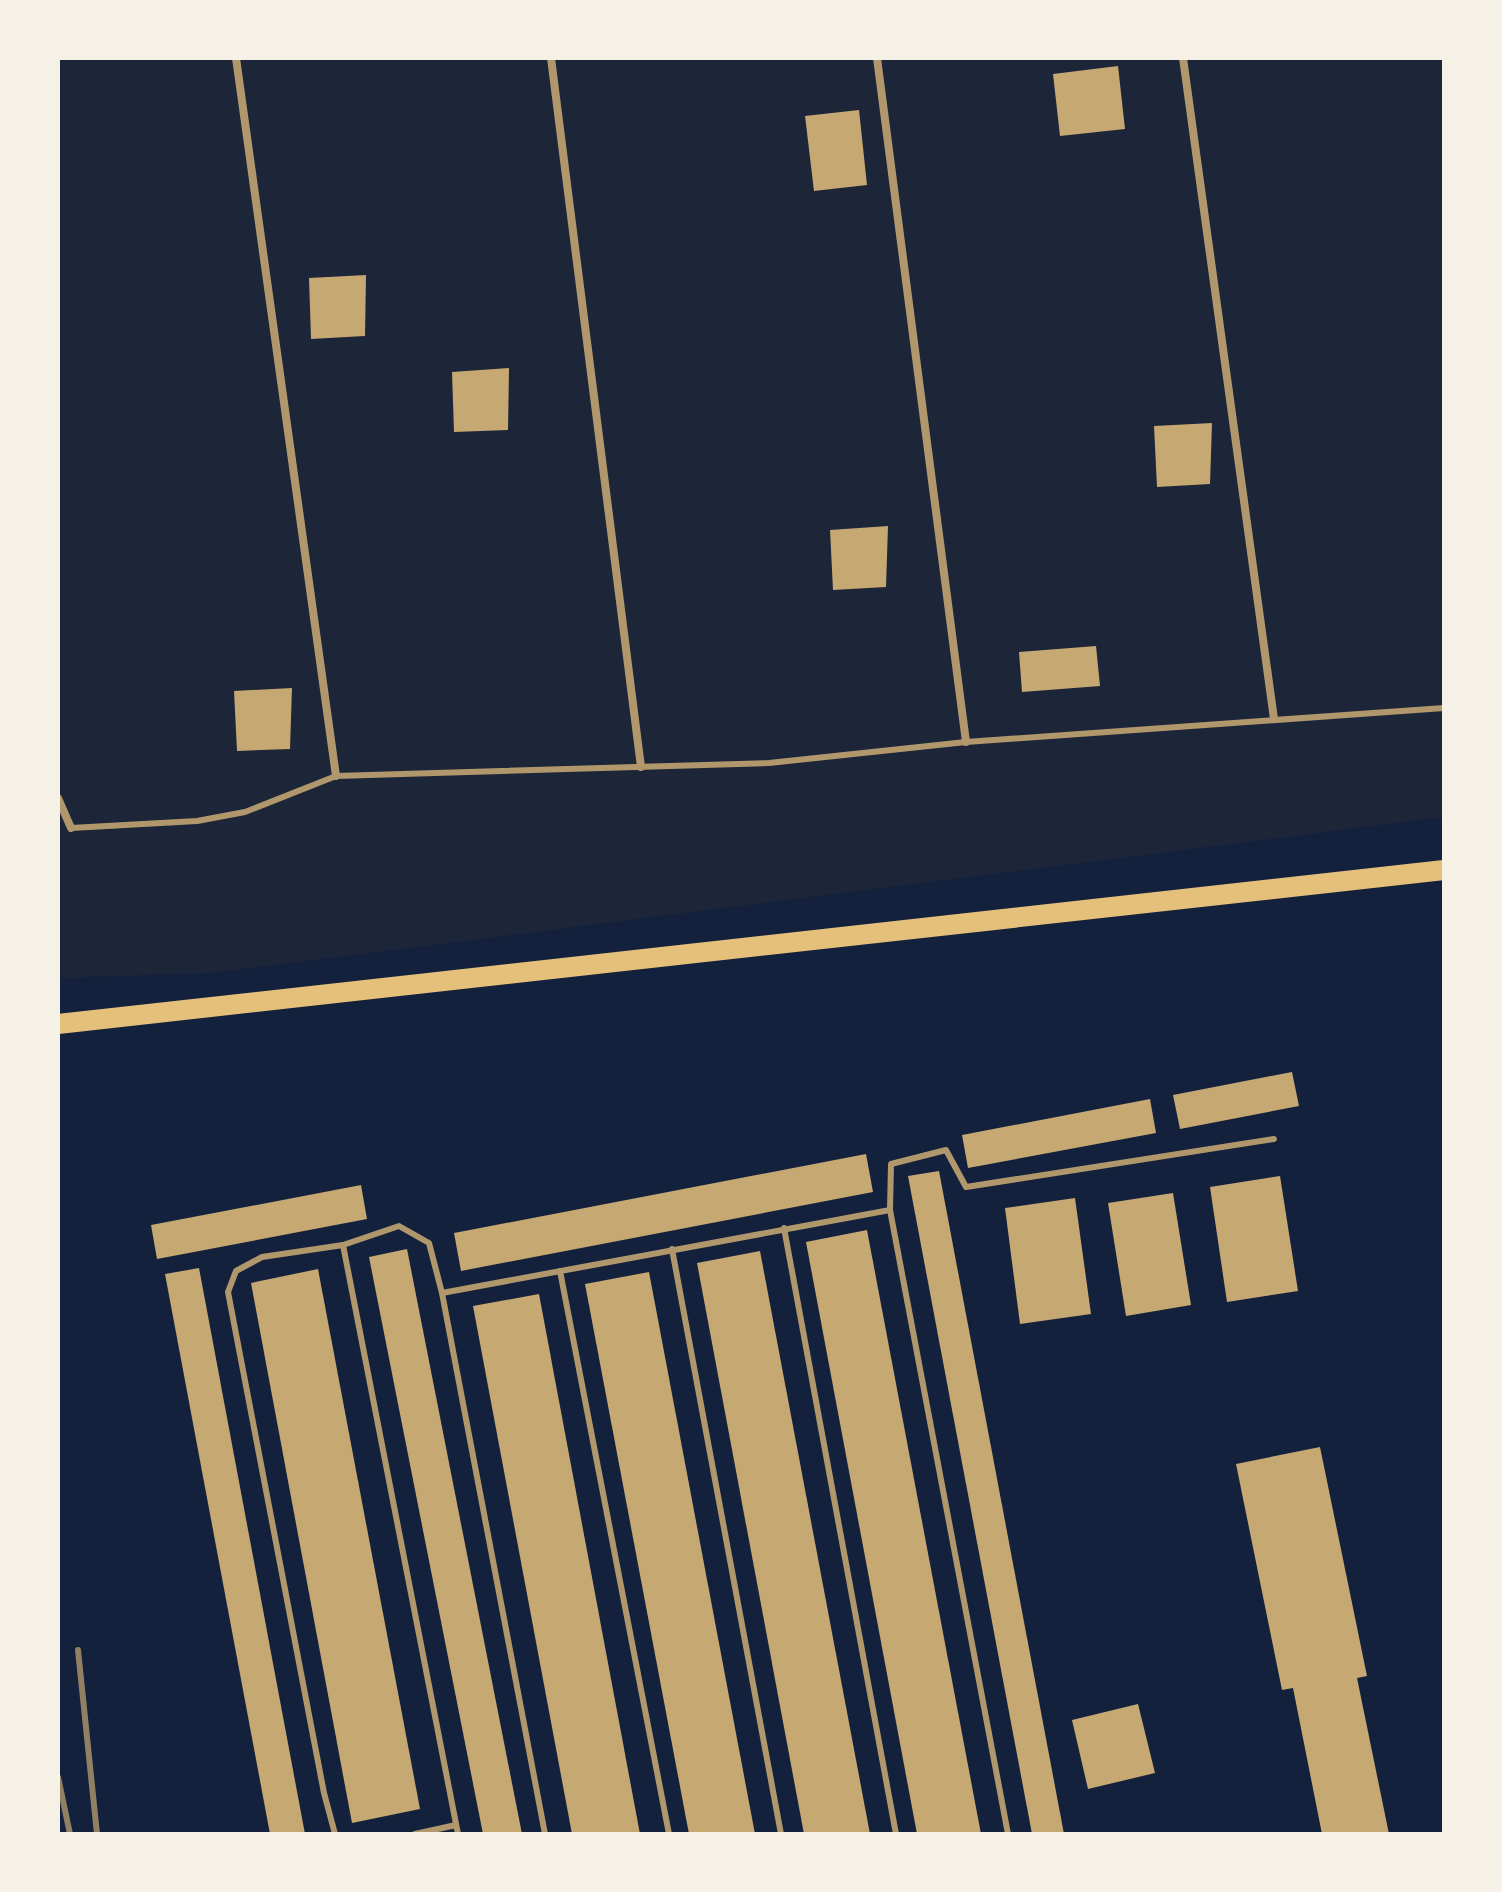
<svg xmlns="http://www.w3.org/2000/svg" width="1502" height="1892" font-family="'PT Serif',serif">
	<rect width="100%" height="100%" fill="#14213d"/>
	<polygon fill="#1d2539" points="58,58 1444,58 1444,817 210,973 58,978"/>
	<g fill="#c6a872">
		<polygon points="1118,66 1125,129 1060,136 1053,74"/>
		<polygon points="859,110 867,185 814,191 805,116"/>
		<polygon points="366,275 365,336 311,339 309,278"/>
		<polygon points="509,368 508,430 454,432 452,372"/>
		<polygon points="1212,423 1210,484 1157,487 1154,426"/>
		<polygon points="888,526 886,587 833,590 830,530"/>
		<polygon points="1096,646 1100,686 1022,692 1019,652"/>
		<polygon points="292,688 290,749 237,751 234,691"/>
		<polygon points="1292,1072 1299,1106 1180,1129 1173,1095"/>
		<polygon points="1150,1099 1156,1133 968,1168 962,1135"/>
		<polygon points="866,1154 873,1192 461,1271 454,1233"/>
		<polygon points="939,1171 1064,1834 1032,1834 908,1176"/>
		<polygon points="1280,1176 1298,1291 1227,1302 1210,1187"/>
		<polygon points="361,1185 367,1219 157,1259 151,1225"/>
		<polygon points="1173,1193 1191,1305 1126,1316 1108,1203"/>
		<polygon points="1075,1198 1091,1314 1020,1324 1005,1208"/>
		<polygon points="867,1230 981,1834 917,1834 806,1242"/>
		<polygon points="407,1249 522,1834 483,1834 369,1257"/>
		<polygon points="760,1251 870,1834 804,1834 697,1263"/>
		<polygon points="199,1268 305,1834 270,1834 165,1274"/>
		<polygon points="318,1269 420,1809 352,1823 251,1283"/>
		<polygon points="649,1272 755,1834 689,1834 585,1284"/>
		<polygon points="539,1294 640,1834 572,1834 473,1306"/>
		<polygon points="1320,1447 1367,1676 1357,1678 1389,1834 1322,1834 1293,1688 1282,1690 1236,1464"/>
		<polygon points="1138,1704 1155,1773 1088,1789 1072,1720"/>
	</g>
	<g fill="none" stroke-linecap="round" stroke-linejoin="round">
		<g stroke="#b1986c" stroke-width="6">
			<polyline points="71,828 197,821 245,812 336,776 769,763 966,742 1444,708"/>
			<polyline points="784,1228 896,1834"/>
			<polyline points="672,1249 781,1834"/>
			<polyline points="560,1271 669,1834"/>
			<polyline points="442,1293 890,1210"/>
			<polyline points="335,1834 324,1793 228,1292 236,1271 262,1257 343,1245"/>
			<polyline points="415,1834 456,1825"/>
			<polyline points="458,1834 343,1245 399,1226 429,1243 442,1293 545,1834"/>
			<polyline points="1008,1834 890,1210 891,1164 946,1150 966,1187 1274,1139"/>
		</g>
		<g stroke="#b1986c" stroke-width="8">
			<polyline points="236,58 336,776"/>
			<polyline points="551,58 641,767"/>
			<polyline points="877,58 966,742"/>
			<polyline points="1183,58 1274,719"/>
			<polyline points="58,798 71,828"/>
		</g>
		<polyline stroke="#e5c07b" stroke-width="20" points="58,1024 1444,870"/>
		<g stroke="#918062" stroke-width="6">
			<polyline points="78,1650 97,1834"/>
			<polyline points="58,1777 70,1834"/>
		</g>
	</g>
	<rect width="1502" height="1892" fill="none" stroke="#f6f1e7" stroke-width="120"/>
</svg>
